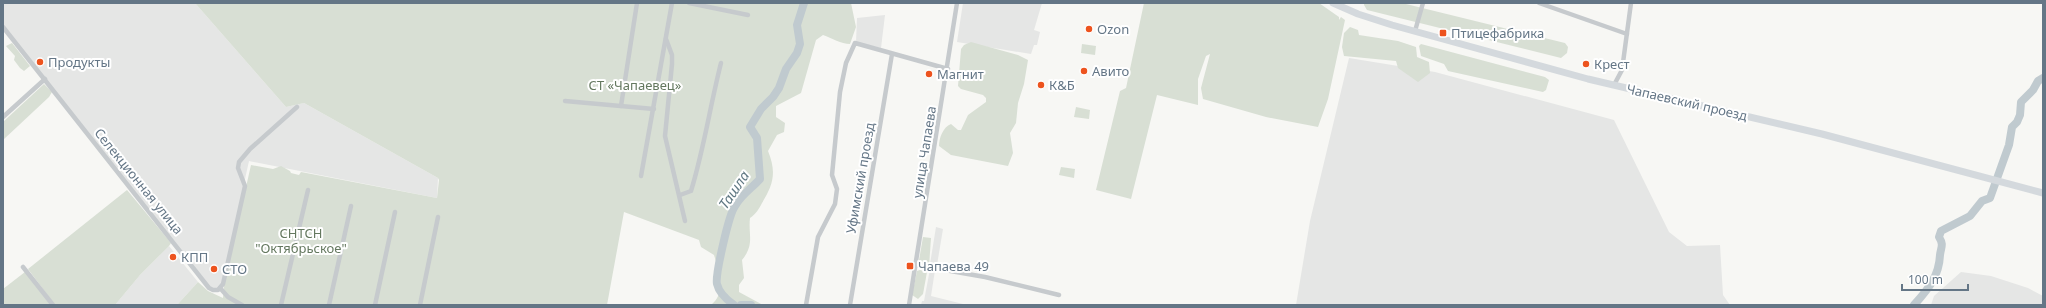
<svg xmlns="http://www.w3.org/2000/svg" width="2046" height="308" font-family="'Noto Sans',sans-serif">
	<rect width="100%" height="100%" fill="#f7f7f4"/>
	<g fill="#e5e6e5">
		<polygon points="3,3 195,3 286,107 304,103 438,178 437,198 249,161 222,283 216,289 210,287 3,25"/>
		<polygon points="963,3 1042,3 1034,30 1040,32 1037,45 1034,45 1031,54 957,42"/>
		<polygon points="885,15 881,48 856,42 857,18"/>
		<polygon points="1349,58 1435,72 1614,120 1669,232 1687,246 1720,245 1723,295 1730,305 1296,305 1310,221"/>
		<polygon points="936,227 943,229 937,265 930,264"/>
		<polygon points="169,246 198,282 177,305 115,305 140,275"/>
		<polygon points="930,269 935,270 931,296 967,305 921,305 922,301 924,301"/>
		<polygon points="1961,272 1991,276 2028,288 2043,296 2043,305 1931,305 1934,296"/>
	</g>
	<g fill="#d8dfd4">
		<path d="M195 3H851L856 27 850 44C841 44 832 38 823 35L816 40 801 93 776 106V117L785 123 784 132 777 135 768 151C777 173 773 185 762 203 759 209 756 214 750 218 748 235 755 244 742 260L744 278 739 285V292L763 305H711C727 292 719 272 714 255L701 247 699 240 624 212 607 305H177L198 282 208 291 223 298 224 284 251 165 273 169 281 166 290 171 291 173 299 175 301 172 437 198 439 180 438 178 304 103 286 107Z"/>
		<polygon points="1144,3 1319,3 1339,17 1339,20 1341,17 1345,20 1328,99 1318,127 1266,117 1203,99 1201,88 1210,54 1206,56 1198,79 1198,105 1157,95 1131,199 1096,190 1120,91 1126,88"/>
		<polygon points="1364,3 1402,3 1565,43 1568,47 1567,53 1561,58 1367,10 1364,5"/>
		<polygon points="1350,27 1358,30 1359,35 1398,41 1416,47 1417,57 1429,62 1430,73 1418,82 1398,68 1396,61 1344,56 1342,47 1344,33"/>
		<path d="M971 42 1018 55 1028 60 1024 84 1018 103 1016 123 1010 133 1013 153 1008 166 951 155 939 146C939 138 943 127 951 124L958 130H961L968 115 986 102V98L983 95 961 89 958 86 961 49 964 45Z"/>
		<polygon points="12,43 30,66 24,71 20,68 14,60 15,56 6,46"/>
		<polygon points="1082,44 1096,46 1095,55 1081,53"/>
		<polygon points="1421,44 1545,77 1549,80 1546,90 1543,92 1448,71 1444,64 1421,56 1419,46"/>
		<polygon points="44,84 52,92 49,97 3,140 3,122"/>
		<polygon points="1076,107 1090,110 1089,119 1074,117"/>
		<polygon points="1061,167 1075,169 1074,178 1059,175"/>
		<polygon points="127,190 171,243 169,246 140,275 115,305 55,305 28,269"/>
		<polygon points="923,237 931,238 929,267 918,266"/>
		<polygon points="920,270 927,272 923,294 918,299 912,295 917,271"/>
		<polygon points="25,272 51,305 3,305 3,289"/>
	</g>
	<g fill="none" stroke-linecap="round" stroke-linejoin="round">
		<g stroke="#c0cacf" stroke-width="8">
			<path d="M734 305C727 300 719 293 717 284 715 275 729 214 735 206 741 195 752 188 760 179L757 138 750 127 761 109 773 97 779 88 786 69 797 53 800 44 797 25 804 3"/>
			<polyline points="741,305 751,305"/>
			<path d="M1914 305C1928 289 1939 277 1940 255 1941 247 1944 245 1939 237L1941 231 1970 216 1982 201 1990 198 2009 145 2012 127 2017 122 2020 115 2021 102 2033 90 2038 81 2043 78"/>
		</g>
		<g stroke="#c6cacd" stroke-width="4.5">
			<polyline points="689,3 748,15"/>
			<polyline points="1539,3 1627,34"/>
			<polyline points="3,27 209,288 213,290 218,290 223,284 245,186 238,168 239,162 250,149 297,107"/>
			<polyline points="1415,31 1423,3"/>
			<polyline points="666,39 672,55 672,64 665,136 685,221"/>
			<polyline points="1614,85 1622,70 1631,3"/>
			<polyline points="565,101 654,109"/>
			<polyline points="621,106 637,3"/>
			<polyline points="3,117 45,79"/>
			<polyline points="641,176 672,3"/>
			<path d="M680 195 691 191C704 149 710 106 721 63"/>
			<polyline points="916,265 985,277 1059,295"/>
			<polyline points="23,267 53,305"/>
			<polyline points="220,288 228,297 242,305"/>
			<polyline points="281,305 308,190"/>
			<polyline points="329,305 351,206"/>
			<polyline points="375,305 395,212"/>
			<polyline points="420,305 438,217"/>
			<polyline points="806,305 818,237 835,204 837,189 832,175 840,92 846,63 855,43 948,69"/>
			<polyline points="850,305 892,54"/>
			<polyline points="909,305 957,3"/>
		</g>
		<polyline stroke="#d4d9dd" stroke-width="7" points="1333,3 1358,14 1392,25 1588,79 1822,134 2043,193"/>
	</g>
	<g fill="#ed531e" stroke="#fff" stroke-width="1.5">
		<circle cx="1089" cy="29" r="4"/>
		<rect x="1439" y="29" width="8" height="8" rx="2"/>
		<circle cx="40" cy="62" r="4"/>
		<circle cx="1586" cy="64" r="4"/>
		<circle cx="1084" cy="71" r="4"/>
		<circle cx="929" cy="74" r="4"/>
		<circle cx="1041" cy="85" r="4"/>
		<circle cx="173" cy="257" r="4"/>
		<rect x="906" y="262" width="8" height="8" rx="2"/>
		<circle cx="214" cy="269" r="4"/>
	</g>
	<g text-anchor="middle" stroke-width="4" stroke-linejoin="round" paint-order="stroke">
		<g font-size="13" fill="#647686" stroke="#fff" text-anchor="start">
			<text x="1097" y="34">Ozon</text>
			<text x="1451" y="38">Птицефабрика</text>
			<text x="48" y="67">Продукты</text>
			<text x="1594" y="69">Крест</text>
			<text x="1092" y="76">Авито</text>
			<text x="937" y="79">Магнит</text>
			<text x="1049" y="90">К&amp;Б</text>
			<text x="181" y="262">КПП</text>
			<text x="918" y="271">Чапаева 49</text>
			<text x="222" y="274">СТО</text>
		</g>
		<g font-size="13" fill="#64785f" stroke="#fff">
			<text x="635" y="90">СТ «Чапаевец»</text>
			<text x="301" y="238">СНТСН<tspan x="301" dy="15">"Октябрьское"</tspan></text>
		</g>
		<g font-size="13" fill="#647686" stroke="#fff">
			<text transform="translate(1687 102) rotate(13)" y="5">Чапаевский проезд</text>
			<text transform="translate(924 152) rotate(-81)" y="5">улица Чапаева</text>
			<text transform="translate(860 178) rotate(-80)" y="5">Уфимский проезд</text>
			<text transform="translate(139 181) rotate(51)" y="5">Селекционная улица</text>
		</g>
		<g font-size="14" font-style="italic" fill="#607883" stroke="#fff">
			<text transform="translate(734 190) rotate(-56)" y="5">Ташла</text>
		</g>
	</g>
	<rect width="2046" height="308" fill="none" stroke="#647686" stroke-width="8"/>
	<path d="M1902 284v6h66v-6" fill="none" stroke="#647686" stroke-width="2"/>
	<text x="1908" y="284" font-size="12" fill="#647686" stroke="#ffffff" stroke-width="3" paint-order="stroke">100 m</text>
</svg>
